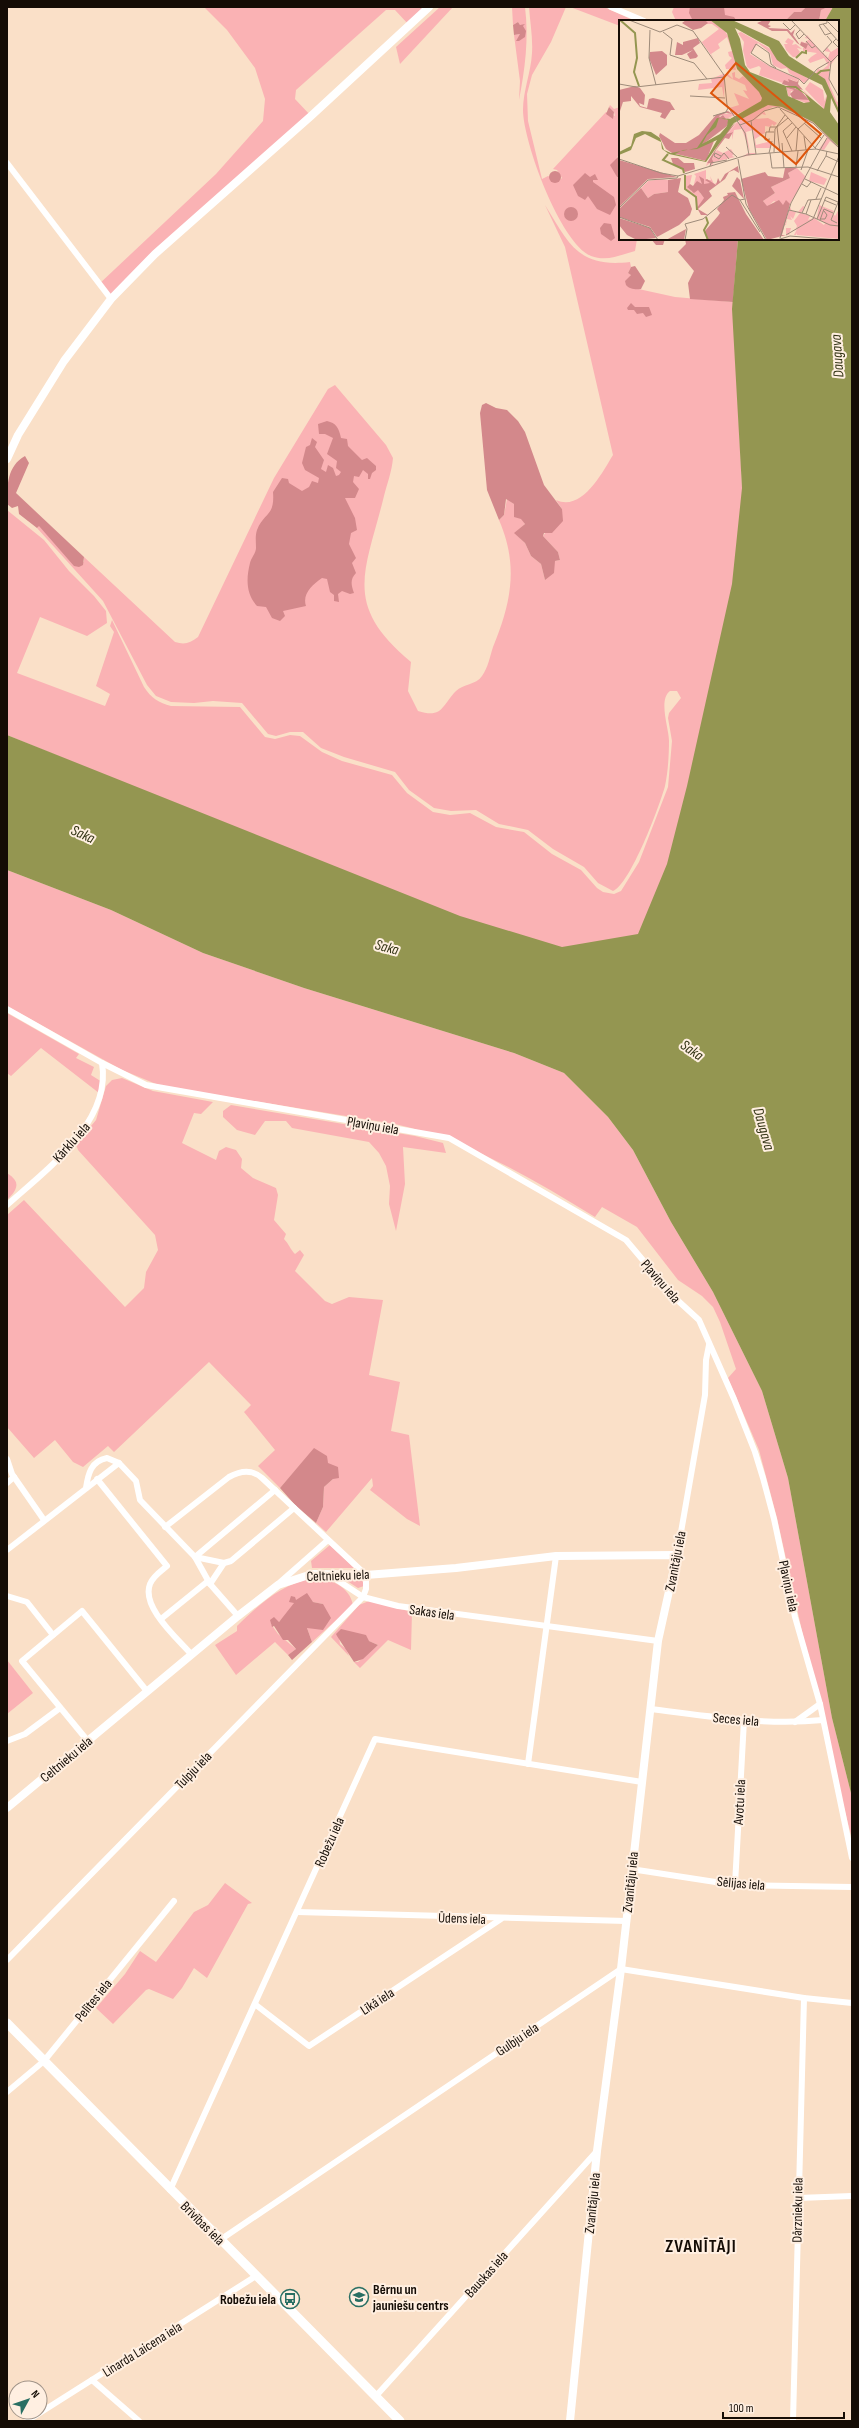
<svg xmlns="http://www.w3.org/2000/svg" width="859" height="2428" font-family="'Sofia Sans Condensed',sans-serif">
	<rect width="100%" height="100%" fill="#fae0c8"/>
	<g fill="#fab2b4">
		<polygon points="204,7 429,7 409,25 395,10 386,10 296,90 295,99 311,116 111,299 98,285 216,174 263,121 265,99 255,68 227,30"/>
		<polygon points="440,7 453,7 400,64 396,47"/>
		<path d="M512 7H525C529 39 525 69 519 100L520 81 514 35 520 34 522 38 520 25 518 22 513 25Z"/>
		<path d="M529 7H566L551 42 532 75 527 94 528 121 542 179 548 176 558 181 562 178 557 170 553 169 606 112 615 116 614 112 609 107 610 105 614 109 620 107V155L617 157 614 170 617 177H620V239H637L635 251C620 255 607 262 591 256 560 243 523 141 523 110 523 91 531 72 532 53 533 38 530 22 529 7Z"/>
		<polygon points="570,7 604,7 635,21 620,21 620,26"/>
		<polygon points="674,7 806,7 801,12 794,12 785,21 676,21 672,12"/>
		<polygon points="828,7 833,7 825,21 819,21 821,10"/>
		<path d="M545 205C569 244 578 268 630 262L631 267 628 273 631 274 630 278 634 288 675 297 733 302 742 487 852 819 733 1033 7 735V510L44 540 69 571 94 596 106 611 107 623 87 636 40 617 17 673 105 706 110 694 96 686 114 632 110 626 112 620 144 687C151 698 159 703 171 706L240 707 265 737 275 739 290 735 300 736 322 752 342 761 392 775 407 793 433 812 450 815 470 813 496 827 524 832 552 854 581 870 597 888 603 892 614 894 621 891 639 862 668 787 672 741 668 718 669 713 681 698 677 691H670C658 700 669 728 669 741 669 755 668 772 665 786 660 805 630 885 613 891L598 883 584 867 553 849 528 830 499 824 476 810 451 811 434 808 409 790 395 772 344 757 321 748 303 732H290L276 736 268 734 242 703 213 701 194 703 171 702 156 696 147 685 103 601 37 528 39 525 53 540 84 562V557L175 642C185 645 190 643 198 637L274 478 328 389 335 385 386 445 393 458C392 471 387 484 384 496 365 573 342 604 411 662L408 691 418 711C443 719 442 705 456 691 463 684 476 685 482 676 488 668 490 656 493 647 511 603 519 566 499 520L504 515 507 499 514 504 525 524 515 533 525 543 531 556 541 564 545 580 555 561 560 560 558 552 543 536 562 509 556 500C582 512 602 473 613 455L565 247Z"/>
		<path d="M7 870 111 910 203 953 304 988 514 1053 564 1073 608 1117 633 1150 671 1222 713 1292 762 1391 788 1478 832 1718 852 1797V1839L821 1717 777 1518 759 1450 728 1378 736 1369 720 1322 713 1307 702 1296 678 1280 637 1227 602 1207 595 1217C530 1177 469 1141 395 1124L161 1086 122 1070 7 1006Z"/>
		<polygon points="7,1013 79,1054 76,1058 94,1067 91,1075 102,1082 99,1093 41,1048 11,1076 7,1073"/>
		<path d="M122 1078 153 1091 213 1102 201 1114 194 1113 182 1143 216 1160 219 1151 226 1147 236 1150 242 1159 241 1168 253 1178 276 1188 278 1195 274 1220 286 1234 284 1239C289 1244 290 1249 295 1254L300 1250 304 1255 295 1271 325 1301 332 1304 349 1297 383 1300 369 1375 400 1382 391 1431 409 1435 420 1526 407 1519 370 1490 373 1486 372 1478 326 1532 316 1523 323 1507 324 1487 333 1479 327 1463 314 1449 280 1488 258 1466 275 1450 244 1412 251 1405 209 1362 114 1452 108 1446 83 1467 73 1462 55 1440 34 1458 7 1427V1215L24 1200 125 1307 144 1288 146 1272 158 1250 155 1235 78 1150 76 1144 96 1120 106 1086 112 1080Z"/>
		<polygon points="231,1105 415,1136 443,1143 446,1153 403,1147 405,1184 396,1231 389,1204 390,1186 386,1166 379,1153 369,1142 292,1128 286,1121 265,1121 255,1135 237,1130 223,1117 223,1111"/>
		<path d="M7 1173C21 1182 18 1189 7 1200Z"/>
		<polygon points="330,1545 354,1568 312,1568 311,1561"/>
		<path d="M314 1578C330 1578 350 1587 353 1605L312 1642 307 1628 323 1604 313 1602 305 1596 294 1603 293 1607 278 1623 271 1624 278 1634 296 1649 288 1655 275 1642 236 1675 215 1645 237 1631V1626C261 1603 281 1584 314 1578Z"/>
		<polygon points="344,1579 362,1579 364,1586 358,1588"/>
		<polygon points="369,1601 412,1612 411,1650 388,1640 360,1668 354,1662 358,1662 378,1645 369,1641 339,1637 340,1644 346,1649 349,1656 331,1637 359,1605"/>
		<polygon points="7,1660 33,1693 7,1714"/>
		<polygon points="225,1883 252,1903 248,1904 207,1978 194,1968 182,1988 173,1999 149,1989 146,1990 113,2024 96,2008 125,1974 140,1951 156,1962 194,1912 208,1905"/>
	</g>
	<g fill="#d3888b">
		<polygon points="690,7 724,7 725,15 734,17 736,20 693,21 689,13"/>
		<polygon points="806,7 828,7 821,10 819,21 785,21 794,12 801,12"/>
		<polygon points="518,22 520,25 525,24 523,26 526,31 525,37 519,41 516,41 520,34 514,35 513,25"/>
		<polygon points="609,107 614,112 613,119 606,114"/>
		<polygon points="620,155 620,177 617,177 610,165"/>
		<circle cx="555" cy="177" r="6"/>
		<polygon points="585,173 590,177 595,174 598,180 593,180 593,182 614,197 616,205 610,215 597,209 588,196 585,200 578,196 573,185"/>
		<circle cx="571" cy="214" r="7"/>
		<polygon points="604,223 611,224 615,238 611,241 601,234 600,228"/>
		<polygon points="651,239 665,239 663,245 656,245"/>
		<polygon points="685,239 738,239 733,302 690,299 688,283 694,271 678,252 686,244"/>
		<path d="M635 266 645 281 641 289C636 290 629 289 626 285L625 281 631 275 628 273 631 267Z"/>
		<polygon points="631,303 635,307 649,307 652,315 646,317 643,313 637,314 634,310 628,310 627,308"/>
		<polygon points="486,403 496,408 507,410 518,421 525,432 544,485 562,509 563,521 552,533 544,533 543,536 558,552 560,560 555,561 554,573 545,580 541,564 531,556 525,543 514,533 525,524 521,519 514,517 514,504 506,499 504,515 499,520 487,490 480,413 482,405"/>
		<path d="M327 421C336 423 339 428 341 438L347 439 348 446 362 460 367 458 376 466V470L372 473 370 479H368V474L363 470 359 477 354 476 353 482 359 489 355 498H345L355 518 357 530 351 533 349 544 356 558 352 563 356 573C350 579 351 585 354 593L350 594 342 591 338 594 339 602 334 601V595L330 592 327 579 322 578C312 585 302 594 306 606L283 611 285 616 280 621 272 618 266 607 257 606C246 594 246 579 250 563 251 558 256 553 256 548 256 542 255 536 257 530 264 512 275 517 273 492L282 478 288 479 289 483 302 491 309 487 312 481 318 483 319 478 305 470 302 463 306 447 310 445 312 438 317 442 315 447 324 460 321 469 326 472 328 465 333 468 336 476 339 475 341 472 336 468 337 461 327 454 333 438 325 434H319L318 424Z"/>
		<path d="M25 456 29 463 16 493 84 557 83 565 79 567 74 566 39 526 37 528 19 514 18 506 12 508 7 504C7 486 7 466 25 456Z"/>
		<polygon points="314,1448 327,1456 328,1463 338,1467 339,1478 333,1479 324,1487 323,1507 316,1523 296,1506 280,1488"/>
		<polygon points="307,1593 313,1602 323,1604 331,1618 323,1630 307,1628 312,1642 292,1660 288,1655 296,1649 288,1640 283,1640 274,1626 272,1627 270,1620 274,1617 279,1622 294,1603 289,1602 291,1596 295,1597 296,1600"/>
		<polygon points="341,1629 366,1635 369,1641 378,1645 363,1659 354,1662 337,1636 336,1634"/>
	</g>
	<polygon fill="#949651" points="833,7 852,7 852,1797 832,1718 788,1478 762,1391 713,1292 671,1222 633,1150 608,1117 564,1073 514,1053 304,988 203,953 111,910 7,870 7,735 460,916 562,947 638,934 667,864 687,786 732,584 742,488 732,309 738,239 838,239 838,21 825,21"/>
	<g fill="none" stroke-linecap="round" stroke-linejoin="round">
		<g stroke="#fff" stroke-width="6">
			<polyline points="611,7 644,21"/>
			<polyline points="7,163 111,299"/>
			<polyline points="7,1009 102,1063 146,1085 449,1138 626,1240 674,1297 699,1320 734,1399 755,1452 763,1478 774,1519 795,1617 820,1704 852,1858"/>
			<path d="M7 1205C46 1170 112 1122 102 1063"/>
			<polyline points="7,1459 12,1474 44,1520"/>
			<path d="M97 1479 167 1566C161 1571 153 1576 150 1584 141 1607 177 1638 191 1654"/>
			<polyline points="7,1483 14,1477"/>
			<path d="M86 1488C88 1474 91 1461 107 1458L119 1463"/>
			<polyline points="7,1550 119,1463 136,1481 140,1500 195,1557 210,1584 238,1616"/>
			<polyline points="677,1555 705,1395 706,1360 709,1345"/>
			<polyline points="224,1563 195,1557 275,1490"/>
			<polyline points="328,1574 363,1597 398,1606 658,1641"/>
			<polyline points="210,1584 224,1563 231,1561 294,1508"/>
			<polyline points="278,1584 328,1540"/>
			<polyline points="7,1596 27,1602 53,1635"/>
			<polyline points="161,1619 208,1581"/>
			<path d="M650 1709C707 1716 765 1726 823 1720"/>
			<polyline points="795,1722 820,1704"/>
			<polyline points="87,1740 22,1661 82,1611 146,1690"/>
			<polyline points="7,1741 25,1734 60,1708"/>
			<polyline points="528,1764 556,1556"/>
			<polyline points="631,1869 735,1885 852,1887"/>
			<polyline points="735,1885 744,1720"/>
			<polyline points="297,1912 626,1921"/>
			<path d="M7 1960 363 1597 366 1589V1575L262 1478C252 1469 240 1471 229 1477L165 1527"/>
			<polyline points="256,2005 309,2046 501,1919"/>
			<polyline points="7,2092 44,2061 174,1901"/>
			<polyline points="170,2190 375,1739 642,1782"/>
			<polyline points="798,2198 852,2196"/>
			<polyline points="220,2240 621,1969 804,1998 852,2003"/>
			<polyline points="92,2380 139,2421"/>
			<polyline points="376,2396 597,2151"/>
			<polyline points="27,2421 256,2276"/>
			<polyline points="793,2421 804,1998"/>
		</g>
		<g stroke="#fff" stroke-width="8">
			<polyline points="7,459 18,435 64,361 111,299 155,254 311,116 429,7"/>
			<polyline points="7,1808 238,1616 278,1585 312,1574 366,1575 456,1568 556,1556 677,1555 658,1641 621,1969 597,2151 570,2421"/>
		</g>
		<polyline stroke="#fff" stroke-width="9" points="7,2023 400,2421"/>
	</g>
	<defs>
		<g id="school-ring" transform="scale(1)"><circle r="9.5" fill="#ffefe1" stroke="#296f63" stroke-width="1.5"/><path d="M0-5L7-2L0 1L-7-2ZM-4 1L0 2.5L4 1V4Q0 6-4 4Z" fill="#296f63"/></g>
		<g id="bus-ring" transform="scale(1)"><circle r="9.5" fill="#ffefe1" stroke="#296f63" stroke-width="1.5"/><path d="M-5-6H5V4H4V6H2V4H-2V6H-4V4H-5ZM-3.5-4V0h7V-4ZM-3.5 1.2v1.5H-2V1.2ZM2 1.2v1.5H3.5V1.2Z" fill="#296f63"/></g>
	</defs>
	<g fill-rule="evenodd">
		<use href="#school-ring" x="359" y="2297"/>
		<use href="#bus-ring" x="290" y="2299"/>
	</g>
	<g text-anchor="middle" stroke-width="4" stroke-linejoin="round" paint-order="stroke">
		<g font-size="14" fill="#140c05" stroke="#ffefe1">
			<text transform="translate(373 1125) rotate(10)" y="5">Pļaviņu iela</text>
			<text transform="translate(71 1142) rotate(-48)" y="5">Kārklu iela</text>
			<text transform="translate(661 1281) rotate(49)" y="5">Pļaviņu iela</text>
			<text transform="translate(675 1561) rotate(-79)" y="5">Zvanītāju iela</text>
			<text transform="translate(338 1575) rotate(-2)" y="5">Celtnieku iela</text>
			<text transform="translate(789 1586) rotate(78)" y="5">Pļaviņu iela</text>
			<text transform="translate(432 1612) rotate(8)" y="5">Sakas iela</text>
			<text transform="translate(736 1719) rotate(5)" y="5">Seces iela</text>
			<text transform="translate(66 1759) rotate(-40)" y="5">Celtnieku iela</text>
			<text transform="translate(193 1770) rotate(-46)" y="5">Tulpju iela</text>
			<text transform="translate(739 1802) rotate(-87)" y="5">Avotu iela</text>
			<text transform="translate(329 1842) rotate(-66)" y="5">Robežu iela</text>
			<text transform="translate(630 1882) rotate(-84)" y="5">Zvanītāju iela</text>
			<text transform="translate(741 1883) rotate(5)" y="5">Sēlijas iela</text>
			<text transform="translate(462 1918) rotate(2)" y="5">Ūdens iela</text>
			<text transform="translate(93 2000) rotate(-51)" y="5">Pelītes iela</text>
			<text transform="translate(377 2001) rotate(-33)" y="5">Līkā iela</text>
			<text transform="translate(517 2039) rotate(-34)" y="5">Gulbju iela</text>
			<text transform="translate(592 2203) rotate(-84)" y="5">Zvanītāju iela</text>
			<text transform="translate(797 2210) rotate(-89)" y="5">Dārznieku iela</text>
			<text transform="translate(203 2223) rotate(45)" y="5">Brīvības iela</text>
			<text transform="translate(486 2274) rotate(-48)" y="5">Bauskas iela</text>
			<text transform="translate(142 2349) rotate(-32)" y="5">Linarda Laicena iela</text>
		</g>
		<g font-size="14" font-weight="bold" fill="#140c05" stroke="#ffefe1" text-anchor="start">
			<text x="373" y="2294">Bērnu un<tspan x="373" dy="16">jauniešu centrs</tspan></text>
			<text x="276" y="2304" text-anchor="end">Robežu iela</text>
		</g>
		<g font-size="15" font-style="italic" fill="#333415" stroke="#ffefe1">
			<text transform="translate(837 356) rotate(-94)" y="5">Daugava</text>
			<text transform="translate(83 834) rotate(24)" y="5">Saka</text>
			<text transform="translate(387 947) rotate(15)" y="5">Saka</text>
			<text transform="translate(692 1050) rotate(35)" y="5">Saka</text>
			<text transform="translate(764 1129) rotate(74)" y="5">Daugava</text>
		</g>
		<g font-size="18" font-weight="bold" letter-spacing="1" fill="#140c05" stroke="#ffefe1">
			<text x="701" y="2252">ZVANĪTĀJI</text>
		</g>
	</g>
	<g transform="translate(619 20)">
		<rect width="220" height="220" fill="#fae0c8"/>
		<path d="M86 0H91L106 11 113 23 117 50 107 49 106 45 113 38 110 36 109 32 113 31 108 17 99 24 101 28 92 34 95 39 81 20 83 22 100 9 93 4H87ZM122 12 150 28 165 45 190 59 185 63 170 53 168 48 162 49 154 45 151 33 139 23 131 34 150 46 179 59 178 62 171 59 176 63H164L140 55 142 48 140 46 131 49 128 47 124 30 125 22 119 13ZM185 13 188 15 203 33 204 32 206 36 209 34 207 36 209 38 211 32 205 31 208 27 212 32 220 27V34L210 47V54L211 66 218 82 220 81V90L206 62 193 53 196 54 199 49 203 50 209 45 205 38 191 43 189 40 192 37 189 34 192 37 198 33 184 31V28H187L182 21 186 23 190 19 186 18 188 15ZM169 18 175 21 173 25 177 24 183 29 178 28 181 32 177 37H174L167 30 165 24H169L166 22ZM116 52V57L120 59 124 56 151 79 107 99 104 95 100 96 104 94H112L110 88 120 85 115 73 130 79 124 70 128 71 126 65 111 58 107 55H106L105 78 103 67 79 70 80 64 93 63 92 59 104 54H109L114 59 113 53ZM191 62 204 70 206 84 203 87 186 69ZM168 68 178 71H172L171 77 190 80 184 70 203 89 208 74 207 91 169 76ZM146 85H151L163 87 194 102 220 127V128L211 121 205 130 200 129 208 118 202 110 194 103 161 87H154L145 91 147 95 143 94 137 99 149 98 158 103 155 106 153 104 152 107 146 106V113L136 119 137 125 152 121V128H136L137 133V134L123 137 129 133H137L134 110 127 112 131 132 123 109 115 110 113 120V112L107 116 118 102 121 103 119 100ZM112 129 115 134 113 136 116 137 95 142 92 147 91 143 87 146 88 143H95L93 139 98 130 104 133ZM178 148 187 157 171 184 164 186 155 181 148 187 144 181 156 173 152 167 171 158 169 153ZM87 150V160H92L91 156 95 164 100 162 97 165 86 164 81 173 86 179 78 190 77 178 66 169V156L73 155 70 168 73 172 77 156 75 154ZM192 152 208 159 205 165 190 161ZM43 159 49 160V172L35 174 29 178 22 168 29 161ZM200 185 215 191 217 189 214 193 216 196 220 189V206H214H220V219L178 215V213L177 215H169L167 214V208H172L170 215H175L179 207 176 211 178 206 175 201 181 193 177 192 174 199 171 196 173 200 168 199 167 205H166L171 187 173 191 179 192 184 186 186 187 182 193 191 196 189 200 195 198 205 205 206 203 195 197 198 198Z" fill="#fab2b4"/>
		<path d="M67 0H86L89 3 82 8 74 10 63 3ZM145 0H152L149 5 152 6 149 8 169 9 172 13 176 9 174 15 181 25 182 22 189 24 187 29 178 23 168 11H153L138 3ZM79 18 81 23 74 28 79 36 77 38 71 39 68 34 74 30 63 35H56L58 22 64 25V22ZM31 32 43 31 48 35V45L37 55 30 38ZM169 59 178 62 180 59 179 64 184 70 163 64 165 60 170 62ZM16 66 21 68 26 75 25 85 20 83 21 86 28 88 30 79 34 78 51 82 56 90H52L46 99 41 97 43 93 21 87 12 76V81L4 82 0 94V70ZM167 67H173L182 71 190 80 174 79 171 74 175 70 168 68 169 73ZM109 91 113 94 107 93 100 96 103 99 101 97 104 95 107 99 114 97 106 100H110L108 106 83 125 95 121 87 141 53 133 47 129 40 116 41 113 56 123H67L80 115 97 95ZM118 101 108 114 114 112 110 119 106 118 97 130 93 139 95 143H88L108 111ZM52 138H59L65 143H75L76 149 66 152 64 149 54 144ZM0 140 58 157 29 159 0 187ZM119 146 120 153 115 150 110 152 106 159 90 171 93 176 79 189 89 195H82L78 188 85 178 79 170 75 173 68 167 71 164 74 166 78 161 83 164 80 156 85 159V164L91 163 86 160 88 159 97 165 99 158 101 162 106 154ZM166 148H178L169 153 171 158 152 167 156 173 144 181 148 186 160 180 164 185 167 180 171 184 163 215H167L148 220 130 189 122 159 146 152 149 156 164 158ZM118 157 121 160 125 179 113 166ZM62 158 59 172 69 178 73 189 71 195 60 205 38 217 31 207 0 197V189L22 168 29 178 35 174 49 172V160ZM116 172 127 194 145 220H88L86 211 99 196 101 193 98 189 105 180 104 177 109 175 108 173ZM0 198 31 208 37 218 18 220 8 215 0 205ZM67 209 65 220H47L56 215Z" fill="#d3888b"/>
		<path d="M91 0H113L160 21 170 36 206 59 220 90V95L212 78 211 92 220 105V127L194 102 163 87 149 85 115 103 87 142 50 134 43 129 42 122 26 114 17 118 12 130 0 135V132L12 126 15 114 23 111 32 112 41 118 45 130 52 133 78 128 98 98 111 99 142 81 143 78 140 72 118 49 108 13ZM116 8 150 27 158 40 172 50 203 65 208 76 205 89 177 66H167L131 52 126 45 121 19ZM167 67 176 68 186 74 191 82 185 83 169 76ZM100 98 109 100 108 106 101 114 83 124 88 115 97 107ZM98 120 86 141 56 134 64 130 78 129Z" fill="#949651" fill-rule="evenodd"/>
		<path fill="none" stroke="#949651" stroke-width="2" d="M1 0 16 13 18 38 15 52 20 66M177 38 183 32 187 33V30M196 56 202 51 211 50M49 134 44 140 64 149 65 153M66 155V169L77 177 78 190M87 197 89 203 85 210 89 220"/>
		<path fill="none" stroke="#9e8b7a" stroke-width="1" d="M10 0 41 12 58 5 74 11 105 55 108 85 126 113 130 135M172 0 210 40M208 0V3L200 5 206 15 212 13M209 2 220 13M164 3 171 10 176 5M204 4 220 22M31 10 30 38 37 65M181 10 177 14 180 19 185 14M44 12 53 19 51 35 75 43 88 59M217 19 214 22 220 28M187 21 193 28 196 26M204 32 213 22 208 16M210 40 212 42 220 34M212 42 210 59 220 77M157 48 152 44 150 33 137 24 132 33 151 46 180 59 185 64 198 49 210 42M0 64 17 67 105 57M71 76 106 78M161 89 197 129M94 96 107 92 109 88M132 101 137 134M173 103 164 111 173 131M185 103 202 118M121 105 134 100 145 91 159 87 194 103 220 128M158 107 169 98M150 112 151 107H158L161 132M185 116 187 130M168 118 177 107M151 119 146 120 147 112H155M163 123 165 148M107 127 118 137M196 128 205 115M201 130 208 118M177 131 179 109 188 101M208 131 207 136 220 142M155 132 156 109 166 95M150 133 153 121M151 133 153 148M102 136 96 133 95 136 100 139 105 133 110 139M0 139 42 153 59 156 128 135 197 129 220 134M119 139 127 184 147 220M91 146 92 143 108 140M177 147 179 131M153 148 189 147 220 157M182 150 189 130M198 151 207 136M186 159 220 175M183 164 188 167 192 162M197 179 202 168M121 180 141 212M205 180 217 185M0 188 29 160 58 158 59 156M170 190 187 194 211 205 220 206M183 193 189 180 202 179M187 194 192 180M0 197 31 208 39 220M198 199 207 177 219 182M201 199H206L208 195 205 191M201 200 205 189 214 193M218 203 212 200 220 180M167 215 194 199 220 136M161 218 172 183 201 130M66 220 68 209 66 204 84 199 113 175 121 180 126 179M158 220 171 216 220 220"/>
		<path fill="#dd550c" fill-opacity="0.15" stroke="#dd550c" stroke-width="2" d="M117 43 202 114 177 144 92 73Z"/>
		<rect width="220" height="220" fill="none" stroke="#140c05" stroke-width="2"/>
	</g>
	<rect width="859" height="2428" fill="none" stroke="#140c05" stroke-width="16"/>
	<g transform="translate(28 2400) rotate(50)"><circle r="19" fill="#ffefe1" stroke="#a19489"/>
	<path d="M0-3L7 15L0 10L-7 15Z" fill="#296f63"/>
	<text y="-6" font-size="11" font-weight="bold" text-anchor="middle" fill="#140c05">N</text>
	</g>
	<path d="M723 2412v6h121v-6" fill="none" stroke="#140c05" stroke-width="2"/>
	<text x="729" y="2412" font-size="12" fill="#140c05" stroke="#ffefe1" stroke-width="3" paint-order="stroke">100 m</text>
</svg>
